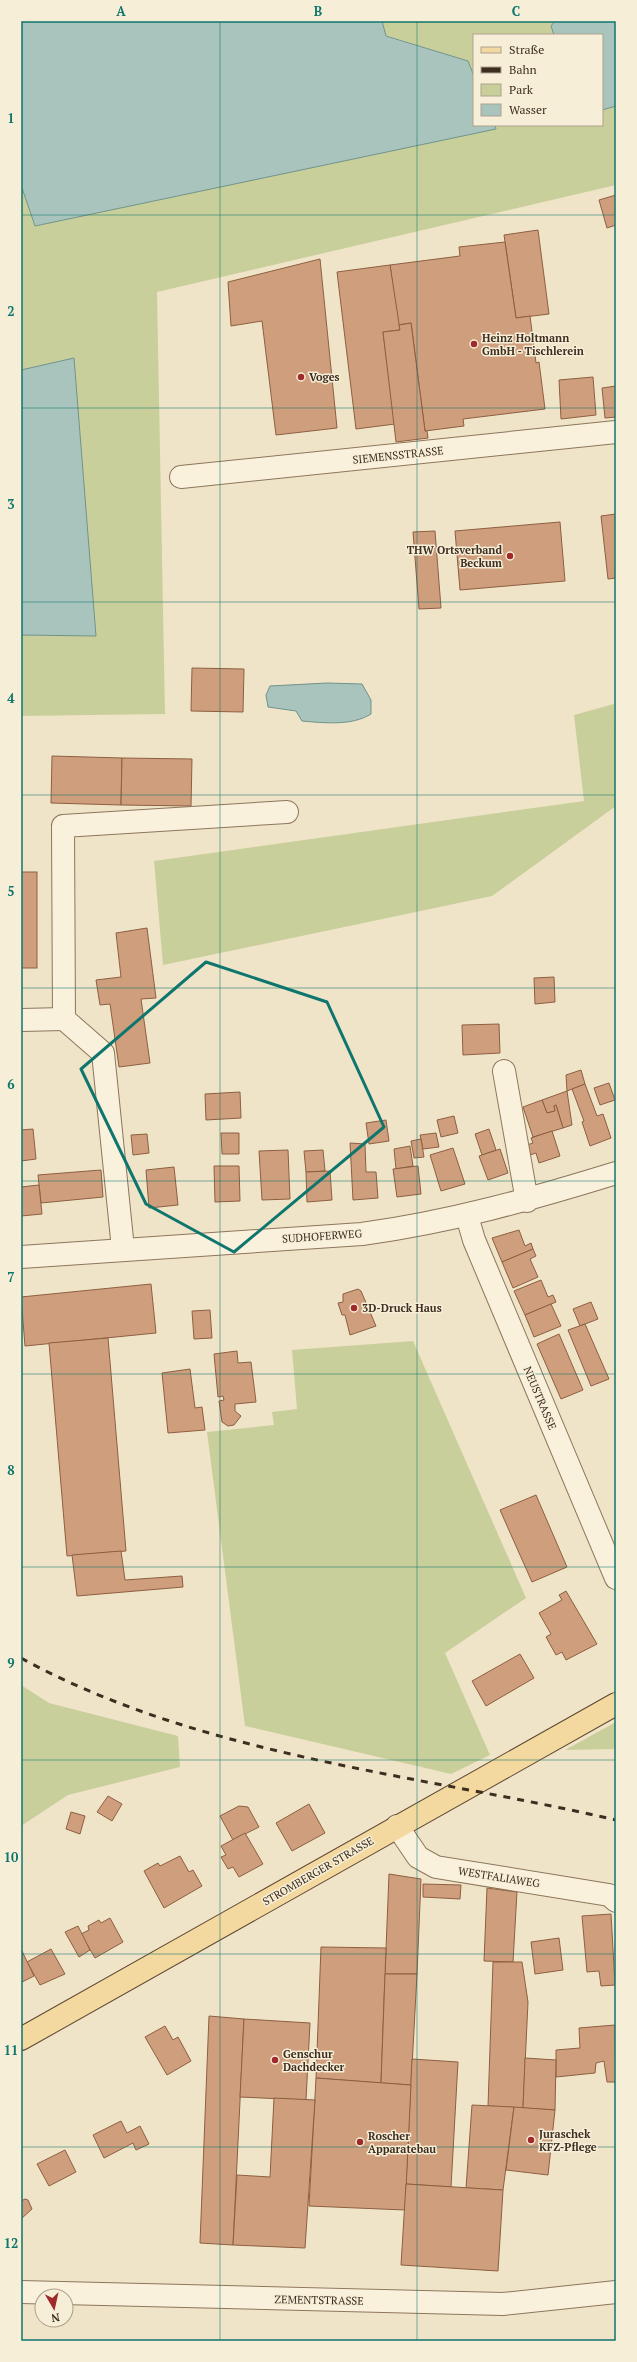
<svg xmlns="http://www.w3.org/2000/svg" width="637" height="2362" font-family="'PT Serif',serif">
	<rect width="100%" height="100%" fill="#f0e4c8"/>
	<g fill="#c9cf9b">
		<polygon points="382,21 555,21 551,26 554,35 474,35 474,76 468,61 385,35"/>
		<polygon points="616,106 616,185 157,292 165,714 21,716 21,635 96,636 74,358 21,370 21,185 35,226 496,129 495,125 602,125 602,110"/>
		<polygon points="614,704 616,806 492,896 163,965 154,861 584,801 574,715"/>
		<polygon points="413,1341 526,1598 445,1653 490,1755 451,1774 245,1726 207,1432 274,1425 272,1412 297,1409 292,1350"/>
		<polygon points="21,1685 49,1703 178,1736 180,1767 68,1795 21,1826"/>
		<polygon points="616,1722 616,1749 565,1750"/>
	</g>
	<g fill="#a9c4bc" stroke="#6f938a">
		<polygon points="21,21 382,21 386,36 468,61 474,76 474,125 495,125 496,129 35,226 21,185"/>
		<polygon points="555,21 616,21 616,106 602,110 602,35 554,35 551,26"/>
		<polygon points="74,358 96,636 21,635 21,370"/>
		<path d="M327 683 362 684 371 700V714C352 726 324 723 302 721L296 711 268 707 266 695 270 686Z"/>
	</g>
	<g fill="#cf9f7d" stroke="#8d5f41">
		<polygon points="616,195 616,225 607,228 599,200"/>
		<polygon points="538,230 549,314 516,318 504,235"/>
		<polygon points="505,242 516,318 530,316 536,363 539,362 545,409 463,419 464,426 425,431 411,323 398,325 390,265 460,256 459,247"/>
		<polygon points="320,259 337,428 276,435 262,321 231,326 228,282"/>
		<polygon points="390,265 400,330 383,332 395,424 356,429 337,272"/>
		<polygon points="411,323 425,431 427,431 428,438 396,442 383,332 400,330 399,325"/>
		<polygon points="593,377 596,415 561,419 559,380"/>
		<polygon points="616,386 616,417 605,418 602,388"/>
		<polygon points="616,514 616,578 608,579 601,516"/>
		<polygon points="560,522 565,581 460,590 455,531"/>
		<polygon points="435,531 441,608 419,609 413,532"/>
		<polygon points="192,668 244,669 243,712 191,711"/>
		<polygon points="52,756 122,758 121,805 51,803"/>
		<polygon points="122,758 192,759 191,806 121,805"/>
		<rect x="21" y="872" width="16" height="96"/>
		<polygon points="147,928 156,998 141,999 150,1063 119,1067 110,1004 100,1005 96,980 121,977 116,933"/>
		<polygon points="554,977 555,1002 535,1004 534,978"/>
		<polygon points="499,1024 500,1053 463,1055 462,1025"/>
		<polygon points="581,1070 585,1084 567,1091 566,1075"/>
		<polygon points="609,1083 615,1100 600,1105 594,1088"/>
		<polygon points="585,1084 597,1116 603,1114 611,1138 590,1146 582,1122 584,1121 572,1089"/>
		<polygon points="567,1091 572,1125 563,1128 556,1105 554,1106 555,1111 547,1113 542,1100"/>
		<polygon points="240,1092 241,1118 206,1120 205,1094"/>
		<polygon points="542,1100 547,1113 555,1111 554,1106 556,1105 563,1128 533,1137 523,1107"/>
		<polygon points="454,1116 458,1133 441,1137 437,1120"/>
		<polygon points="386,1120 389,1141 369,1144 366,1123"/>
		<polygon points="33,1129 36,1159 21,1161 21,1130"/>
		<polygon points="489,1129 496,1150 482,1155 475,1134"/>
		<polygon points="552,1131 560,1156 539,1163 536,1153 530,1155 527,1145 533,1143 531,1138"/>
		<polygon points="221,1133 239,1133 239,1154 222,1154"/>
		<polygon points="436,1133 439,1147 423,1149 420,1135"/>
		<polygon points="147,1134 149,1153 133,1155 131,1135"/>
		<polygon points="421,1139 424,1157 414,1158 411,1141"/>
		<polygon points="350,1143 365,1144 366,1172 376,1172 378,1198 353,1200"/>
		<polygon points="410,1146 413,1166 396,1169 394,1149"/>
		<polygon points="453,1148 465,1184 441,1191 430,1155"/>
		<polygon points="500,1149 508,1173 488,1180 479,1156"/>
		<polygon points="288,1150 290,1199 262,1200 259,1151"/>
		<polygon points="323,1150 325,1171 306,1172 304,1151"/>
		<polygon points="214,1166 239,1166 240,1201 215,1202"/>
		<polygon points="418,1166 421,1194 397,1197 393,1169"/>
		<polygon points="174,1167 178,1205 149,1208 146,1170"/>
		<polygon points="101,1170 103,1197 41,1203 38,1175"/>
		<polygon points="330,1171 332,1200 307,1202 306,1172"/>
		<polygon points="39,1185 42,1214 21,1216 21,1187"/>
		<polygon points="519,1230 525,1246 531,1243 533,1249 502,1262 492,1238"/>
		<polygon points="533,1249 536,1256 530,1259 538,1277 513,1288 502,1262"/>
		<polygon points="541,1280 548,1297 553,1295 556,1302 525,1315 514,1291"/>
		<polygon points="151,1284 156,1333 25,1346 21,1297"/>
		<polygon points="358,1289 361,1291 376,1326 350,1335 345,1315 342,1315 338,1303 343,1302 343,1294"/>
		<polygon points="591,1302 598,1319 580,1326 573,1309"/>
		<polygon points="551,1304 561,1326 534,1337 525,1315"/>
		<polygon points="210,1310 212,1338 194,1339 192,1311"/>
		<polygon points="585,1324 609,1379 591,1386 568,1330"/>
		<polygon points="559,1334 583,1390 561,1399 537,1344"/>
		<polygon points="108,1338 126,1551 67,1556 49,1343"/>
		<polygon points="237,1351 238,1363 251,1362 256,1402 235,1404 235,1411 241,1416 234,1425 228,1426 222,1422 219,1401 224,1400 223,1396 218,1397 214,1354"/>
		<polygon points="190,1369 195,1408 202,1407 205,1430 168,1433 162,1373"/>
		<polygon points="536,1495 567,1567 532,1582 500,1510"/>
		<polygon points="121,1551 125,1580 182,1576 183,1587 77,1596 72,1555"/>
		<polygon points="566,1591 597,1644 566,1660 562,1652 556,1655 546,1637 551,1634 539,1613 562,1600 559,1595"/>
		<polygon points="520,1654 534,1678 486,1706 472,1681"/>
		<polygon points="108,1796 122,1804 112,1821 97,1812"/>
		<polygon points="309,1804 325,1833 292,1851 276,1823"/>
		<polygon points="239,1806 248,1807 259,1827 233,1840 220,1816"/>
		<polygon points="71,1812 85,1816 80,1834 66,1829"/>
		<polygon points="245,1833 263,1864 239,1877 233,1867 228,1869 221,1857 226,1855 221,1846"/>
		<polygon points="180,1856 189,1872 193,1870 202,1886 164,1908 144,1871 158,1863 160,1866"/>
		<polygon points="389,1874 421,1879 417,1974 385,1974"/>
		<polygon points="423,1884 461,1885 460,1899 423,1897"/>
		<polygon points="487,1888 517,1892 513,1962 484,1961"/>
		<polygon points="611,1914 615,1985 601,1986 599,1971 587,1972 582,1916"/>
		<polygon points="110,1918 123,1942 95,1958 81,1934 89,1930 88,1926 99,1920 101,1923"/>
		<polygon points="78,1926 90,1950 79,1957 65,1932"/>
		<polygon points="559,1938 563,1970 535,1974 531,1942"/>
		<polygon points="321,1947 386,1948 381,2083 316,2078"/>
		<polygon points="51,1949 65,1974 40,1985 27,1962"/>
		<polygon points="22,1951 34,1976 22,1982 21,1981"/>
		<polygon points="493,1962 522,1962 528,2002 523,2108 488,2106"/>
		<polygon points="385,1974 417,1974 411,2085 381,2083"/>
		<polygon points="209,2016 244,2019 233,2245 200,2243"/>
		<polygon points="244,2019 310,2023 306,2100 240,2097"/>
		<polygon points="615,2025 616,2082 607,2082 604,2061 596,2063 595,2073 556,2077 556,2050 580,2048 579,2028"/>
		<polygon points="165,2026 173,2040 178,2037 191,2061 167,2075 145,2037"/>
		<polygon points="525,2058 556,2060 555,2110 523,2108"/>
		<polygon points="412,2059 458,2062 451,2187 406,2184"/>
		<polygon points="316,2078 411,2085 405,2210 309,2206"/>
		<polygon points="274,2098 315,2100 305,2248 233,2245 237,2175 270,2177"/>
		<polygon points="472,2105 514,2107 503,2190 466,2188"/>
		<polygon points="514,2107 555,2110 548,2175 506,2170"/>
		<polygon points="121,2121 127,2133 140,2126 149,2144 136,2150 133,2143 104,2158 93,2135"/>
		<polygon points="65,2150 76,2172 49,2186 37,2164"/>
		<polygon points="406,2184 503,2190 498,2271 401,2265"/>
		<polygon points="25,2199 28,2200 32,2209 21,2219 21,2201"/>
	</g>
	<g fill="none" stroke-linecap="round" stroke-linejoin="round">
		<g stroke="#8d765c" stroke-width="24">
			<g id="minor">
				<polyline points="181,477 616,432"/>
				<polyline points="21,1020 64,1019"/>
				<polyline points="504,1071 527,1201"/>
				<polyline points="467,1216 474,1240 616,1578"/>
				<polyline points="123,1249 103,1053 64,1019 63,826 287,812"/>
				<path d="M21 1257 362 1234C450 1222 532 1199 616 1173"/>
				<polyline points="397,1826 418,1857 436,1867 609,1895 616,1901"/>
				<polyline points="21,2292 503,2304 616,2292"/>
			</g>
		</g>
		<g stroke="#5b4430" stroke-width="24">
			<polyline id="major" points="21,2039 616,1704"/>
		</g>
		<use href="#minor" stroke="#faf1dc" stroke-width="22"/>
		<use href="#major" stroke="#f3d9a0" stroke-width="22"/>
		<path stroke="#3d2e20" stroke-width="3" stroke-dasharray="7 7" stroke-linecap="butt" d="M21 1658C202 1757 418 1774 616 1820"/>
	</g>
	<path fill="none" stroke="#0f766e" stroke-width="3" stroke-linejoin="round" d="M206 962 327 1002 384 1127 234 1252 146 1204 81 1069Z"/>
	<path fill="none" stroke="#0f766e" stroke-width="1" stroke-opacity="0.55" d="M220 21V2341M417 21V2341M21 215H616M21 408H616M21 602H616M21 795H616M21 988H616M21 1181H616M21 1374H616M21 1567H616M21 1760H616M21 1954H616M21 2147H616"/>
	<g fill="#9e2a2b" stroke="#f7eed8" stroke-width="1.5">
		<circle cx="474" cy="344" r="4"/>
		<circle cx="301" cy="377" r="4"/>
		<circle cx="510" cy="556" r="4"/>
		<circle cx="354" cy="1308" r="4"/>
		<circle cx="275" cy="2060" r="4"/>
		<circle cx="531" cy="2140" r="4"/>
		<circle cx="360" cy="2142" r="4"/>
	</g>
	<g text-anchor="middle" stroke-width="3" stroke-linejoin="round" paint-order="stroke">
		<g font-size="11" font-weight="bold" fill="#3d2e20" stroke="#f7eed8" text-anchor="start">
			<text x="482" y="342">Heinz Holtmann<tspan x="482" dy="13">GmbH - Tischlerein</tspan></text>
			<text x="309" y="381">Voges</text>
			<text x="502" y="554" text-anchor="end">THW Ortsverband<tspan x="502" dy="13">Beckum</tspan></text>
			<text x="362" y="1312">3D-Druck Haus</text>
			<text x="283" y="2058">Genschur<tspan x="283" dy="13">Dachdecker</tspan></text>
			<text x="539" y="2138">Juraschek<tspan x="539" dy="13">KFZ-Pflege</tspan></text>
			<text x="368" y="2140">Roscher<tspan x="368" dy="13">Apparatebau</tspan></text>
		</g>
		<g font-size="11" fill="#3d2e20" stroke="#f7eed8">
			<text transform="translate(398 455) rotate(-6)" y="4">SIEMENSSTRASSE</text>
			<text transform="translate(322 1236) rotate(-4)" y="4">SUDHOFERWEG</text>
			<text transform="translate(540 1398) rotate(67)" y="4">NEUSTRASSE</text>
			<text transform="translate(318 1871) rotate(-30)" y="4">STROMBERGER STRASSE</text>
			<text transform="translate(499 1877) rotate(9)" y="4">WESTFALIAWEG</text>
			<text transform="translate(319 2300) rotate(1)" y="4">ZEMENTSTRASSE</text>
		</g>
	</g>
	<rect width="637" height="2362" fill="none" stroke="#f7eed8" stroke-width="44"/>
	<rect x="473" y="34" width="130" height="92" fill="#f7eed8" stroke="#ada18e"/>
	<rect x="481" y="47" width="20" height="6" fill="#f3d9a0" stroke="#ada18e"/>
	<text x="509" y="54" font-size="12" fill="#3d2e20">Straße</text>
	<rect x="481" y="67" width="20" height="6" fill="#3d2e20" stroke="#ada18e"/>
	<text x="509" y="74" font-size="12" fill="#3d2e20">Bahn</text>
	<rect x="481" y="84" width="20" height="12" fill="#c9cf9b" stroke="#ada18e"/>
	<text x="509" y="94" font-size="12" fill="#3d2e20">Park</text>
	<rect x="481" y="104" width="20" height="12" fill="#a9c4bc" stroke="#ada18e"/>
	<text x="509" y="114" font-size="12" fill="#3d2e20">Wasser</text>
	<g transform="translate(54 2308) rotate(171)"><circle r="19" fill="#f7eed8" stroke="#ada18e"/>
	<path d="M0-3L7 15L0 10L-7 15Z" fill="#9e2a2b"/>
	<text y="-6" font-size="11" font-weight="bold" text-anchor="middle" fill="#3d2e20">N</text>
	</g>
	<rect x="22" y="22" width="593" height="2318" fill="none" stroke="#0f766e" stroke-width="1.5"/>
	<g font-size="13" text-anchor="middle" font-weight="bold" fill="#0f766e">
		<text x="121" y="16">A</text>
		<text x="318" y="16">B</text>
		<text x="516" y="16">C</text>
		<text x="11" y="123">1</text>
		<text x="11" y="316">2</text>
		<text x="11" y="509">3</text>
		<text x="11" y="703">4</text>
		<text x="11" y="896">5</text>
		<text x="11" y="1089">6</text>
		<text x="11" y="1282">7</text>
		<text x="11" y="1475">8</text>
		<text x="11" y="1668">9</text>
		<text x="11" y="1862">10</text>
		<text x="11" y="2055">11</text>
		<text x="11" y="2248">12</text>
	</g>
</svg>
